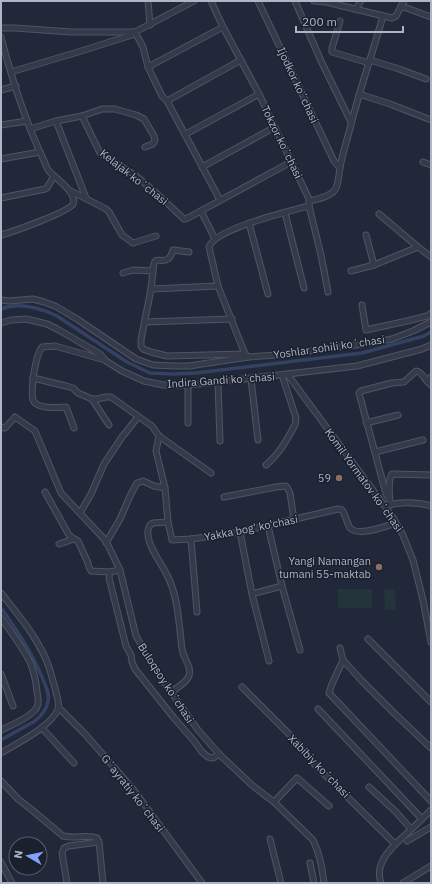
<svg xmlns="http://www.w3.org/2000/svg" width="432" height="884" font-family="'IBM Plex Sans',sans-serif">
	<rect width="100%" height="100%" fill="#212839"/>
	<g fill="#23343a">
		<rect x="338" y="589" width="34" height="19"/>
		<polygon points="395,589 396,610 385,610 384,590"/>
	</g>
	<g fill="none" stroke-linecap="round" stroke-linejoin="round">
		<g stroke="#344160" stroke-width="3.5">
			<path d="M1 309C19 302 40 308 57 316L127 362 150 373 173 374 196 373 362 353 424 336 431 332"/>
			<path d="M1 608C18 631 31 651 42 677 45 685 50 693 48 701 47 709 41 716 35 721L1 740"/>
		</g>
		<g stroke="#4f5564" stroke-width="7">
			<g id="minor">
				<polyline points="148,1 150,25"/>
				<polyline points="211,1 223,27 259,94 309,199 309,206 321,255 328,292"/>
				<polyline points="258,1 334,161 340,168"/>
				<polyline points="295,1 321,61 351,122"/>
				<polyline points="314,1 326,2 392,18 396,16 404,1"/>
				<polyline points="401,6 431,17"/>
				<polyline points="356,9 361,1"/>
				<polyline points="340,21 332,48 332,52 369,63"/>
				<polyline points="1,28 15,28 71,32 135,32 143,47 148,67 162,96 167,101 220,200"/>
				<path d="M1 37C12 80 26 123 45 163 46 166 47 169 49 171 55 178 78 193 73 204 69 212 12 232 1 235"/>
				<polyline points="370,60 399,69 426,79"/>
				<polyline points="148,67 223,27"/>
				<polyline points="11,72 78,52 132,35 135,32 194,1"/>
				<polyline points="1,90 16,86"/>
				<polyline points="359,94 390,104 431,120"/>
				<polyline points="167,101 241,60"/>
				<polyline points="82,116 100,153 136,176 154,191 184,219 186,219 291,162"/>
				<polyline points="56,121 86,198"/>
				<polyline points="1,125 27,121"/>
				<polyline points="30,129 56,121 82,116 102,109 115,109 136,115 144,119 154,136 155,140 153,144 145,147"/>
				<polyline points="186,134 259,94"/>
				<polyline points="1,159 40,152"/>
				<polyline points="423,162 431,165"/>
				<polyline points="202,167 275,127"/>
				<polyline points="69,190 106,209 109,212 122,235 133,243 156,236"/>
				<polyline points="1,198 45,189 47,188 54,176"/>
				<path d="M310 201C318 199 333 196 336 188 339 181 339 173 340 167 343 153 347 139 351 125 360 88 373 52 383 16"/>
				<polyline points="201,211 215,239"/>
				<polyline points="285,213 304,288"/>
				<polyline points="379,214 418,247"/>
				<polyline points="249,223 268,294"/>
				<polyline points="366,235 374,265 418,247 431,257"/>
				<path d="M153 271C154 253 159 264 168 259 171 257 172 253 173 250L189 252"/>
				<polyline points="351,271 374,265"/>
				<polyline points="123,273 133,270 153,271 151,289 141,340 141,346 143,349 151,352 167,356 245,354"/>
				<polyline points="151,289 218,286"/>
				<polyline points="1,300 9,301 33,299 44,302 55,306 77,319 136,359 153,365 174,366 189,366 248,357 277,355 371,343 392,339 413,331 431,322"/>
				<polyline points="362,305 366,330 407,321 427,316 431,313"/>
				<polyline points="145,322 232,319"/>
				<polyline points="1,323 11,320 26,319 47,324 59,330 100,354 106,361 122,371 144,381 163,385 188,385 218,382 357,366 422,349 431,345"/>
				<path d="M248 357 245 354 218 286 209 247C214 229 290 211 309 206"/>
				<path d="M105 360 55 346 42 347C36 355 35 368 33 378L66 386 73 388 78 393 92 399H97L106 397H111L152 426 159 436 211 473"/>
				<polyline points="288,375 392,516 402,533 413,560 423,600 431,642"/>
				<polyline points="431,377 427,381 431,385"/>
				<path d="M33 378C33 384 31 394 33 400 37 410 57 407 66 407L74 428"/>
				<polyline points="251,379 258,440"/>
				<polyline points="218,382 220,441"/>
				<polyline points="188,385 188,423"/>
				<polyline points="92,399 109,425"/>
				<polyline points="366,423 398,415"/>
				<path d="M1 427 5 428 15 417 35 431 61 493 106 541 120 570 136 636 154 667 171 692 198 730 220 755 253 786 274 802 313 840C320 854 322 868 324 883"/>
				<path d="M159 436 156 451 165 488 168 522 172 540 191 539 240 532 338 509 342 510C346 515 347 524 350 528 358 537 387 526 396 523"/>
				<polyline points="375,452 423,440"/>
				<path d="M266 465C279 454 287 440 295 425L296 418 282 375"/>
				<polyline points="45,492 69,535 74,539 78,541 88,563 89,567 91,571 110,572"/>
				<polyline points="224,497 276,487 286,486 288,489 290,493 294,520"/>
				<path d="M390 500 386 494 359 393 361 391 392 383 404 382 416 371C421 371 424 378 427 381"/>
				<path d="M387 505C402 502 417 502 431 506"/>
				<path d="M390 505C390 497 387 481 392 474L431 475"/>
				<polyline points="80,513 91,494 104,464 122,437 138,417"/>
				<path d="M168 522 153 523 150 525C141 538 161 562 167 575 176 592 178 612 180 631 181 638 181 646 183 653 185 660 192 668 189 676 186 683 177 688 171 692"/>
				<polyline points="268,526 282,586 300,650"/>
				<polyline points="240,532 252,594 269,661"/>
				<polyline points="191,539 197,612"/>
				<polyline points="106,543 120,519 130,496 137,483 143,481 154,486 165,488"/>
				<polyline points="59,544 74,539"/>
				<polyline points="120,570 110,572 109,578 126,646 131,655 132,662 135,669 174,718 194,741 202,752 208,757 213,758 219,754"/>
				<path d="M1 593C19 616 39 639 49 667 51 674 53 681 55 688 56 694 60 703 58 709 52 726 16 744 1 753"/>
				<polyline points="252,594 282,586"/>
				<path d="M1 618C11 632 22 646 30 662 34 671 36 682 37 692 38 698 40 704 35 710 27 719 12 725 1 730"/>
				<polyline points="368,639 431,702"/>
				<polyline points="340,648 343,660 362,681 395,714 431,748"/>
				<polyline points="343,660 332,684 329,693 431,801"/>
				<polyline points="1,674 13,706"/>
				<polyline points="242,687 292,737 315,765 395,844"/>
				<polyline points="59,708 85,734 133,789 202,883"/>
				<polyline points="318,709 422,819"/>
				<polyline points="42,728 74,763"/>
				<path d="M1 781 18 799 32 810 63 836C74 839 88 834 97 838L99 842 103 883"/>
				<polyline points="369,787 395,811 411,829"/>
				<polyline points="274,802 297,778 329,806"/>
				<polyline points="270,839 281,883"/>
				<polyline points="407,841 431,827"/>
				<polyline points="1,862 12,883"/>
				<polyline points="310,863 314,883"/>
				<polyline points="67,883 62,853 64,848 69,846 99,842"/>
				<path d="M381 883C374 863 391 848 404 836 413 828 422 819 431 810"/>
				<polyline points="403,883 431,866"/>
			</g>
		</g>
		<use href="#minor" stroke="#343a49" stroke-width="5"/>
	</g>
	<g fill="#8d6e63" stroke="#1a202e" stroke-width="1.5">
		<circle cx="339" cy="478" r="4"/>
		<circle cx="379" cy="567" r="4"/>
	</g>
	<g text-anchor="middle" stroke-width="3" stroke-linejoin="round" paint-order="stroke">
		<g font-size="11" fill="#afb5c5" stroke="#1a202e">
			<text transform="translate(298 85) rotate(65)" y="4">Ijodkor koʻchasi</text>
			<text transform="translate(282 142) rotate(64)" y="4">Tokzor koʻchasi</text>
			<text transform="translate(134 177) rotate(38)" y="4">Kelajak koʻchasi</text>
			<text transform="translate(329 347) rotate(-8)" y="4">Yoshlar sohili koʻchasi</text>
			<text transform="translate(221 380) rotate(-4)" y="4">Indira Gandi koʻchasi</text>
			<text transform="translate(364 480) rotate(54)" y="4">Komil Yormatov koʻchasi</text>
			<text transform="translate(251 528) rotate(-11)" y="4">Yakka bog' ko'chasi</text>
			<text transform="translate(166 683) rotate(57)" y="4">Buloqsoy koʻchasi</text>
			<text transform="translate(319 766) rotate(46)" y="4">Xabibiy koʻchasi</text>
			<text transform="translate(133 793) rotate(52)" y="4">Gʻayratiy koʻchasi</text>
		</g>
		<g font-size="11" fill="#afb5c5" stroke="#1a202e" text-anchor="end">
			<text x="331" y="482">59</text>
			<text x="371" y="565">Yangi Namangan<tspan x="371" dy="13">tumani 55-maktab</tspan></text>
		</g>
	</g>
	<rect width="432" height="884" fill="none" stroke="#afb5c5" stroke-width="4"/>
	<g transform="translate(28 856) rotate(279)"><circle r="19" fill="#1a202e" stroke="#565c6a"/>
	<path d="M0-3L7 15L0 10L-7 15Z" fill="#82a1f8"/>
	<text y="-6" font-size="11" font-weight="bold" text-anchor="middle" fill="#afb5c5">N</text>
	</g>
	<path d="M296 26v6h107v-6" fill="none" stroke="#afb5c5" stroke-width="2"/>
	<text x="302" y="26" font-size="12" fill="#afb5c5" stroke="#1a202e" stroke-width="3" paint-order="stroke">200 m</text>
</svg>
